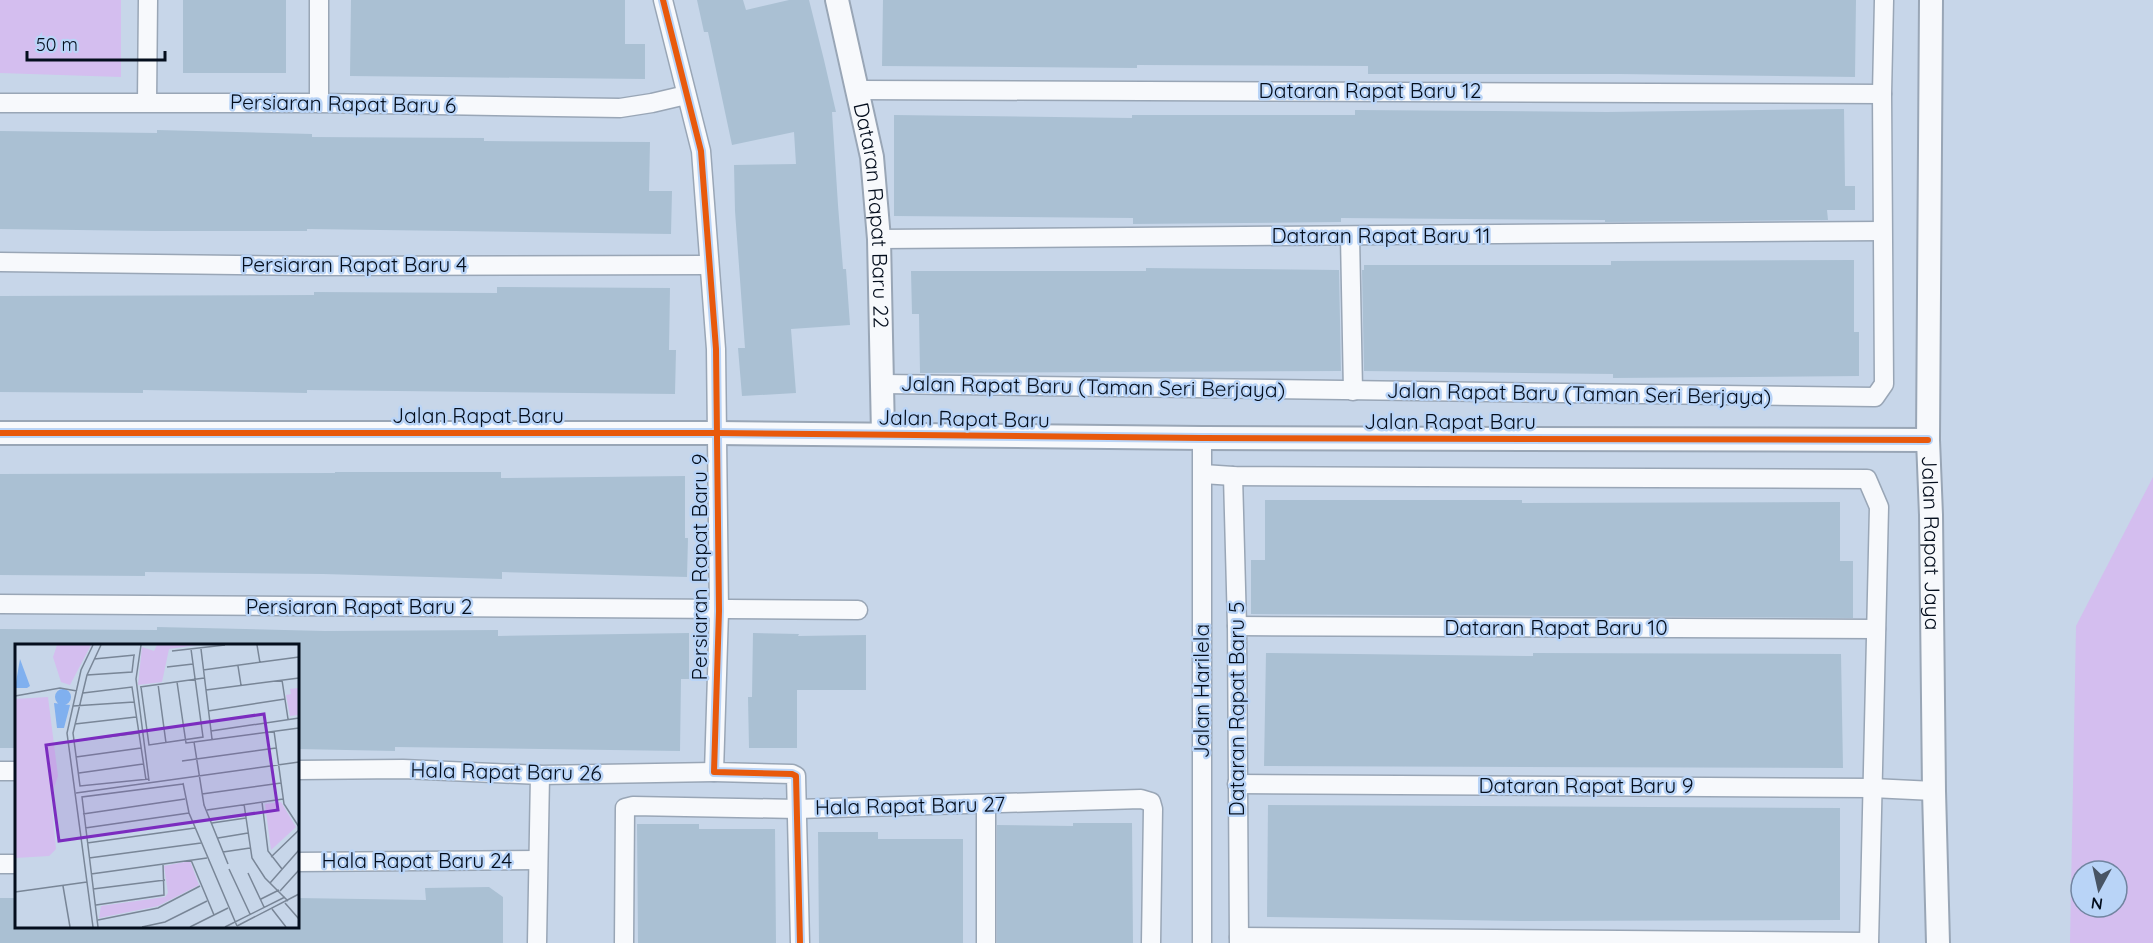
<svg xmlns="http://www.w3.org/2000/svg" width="2153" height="943" font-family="Quicksand,sans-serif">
	<rect width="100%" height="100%" fill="#c7d6e9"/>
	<g fill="#d4beef" fill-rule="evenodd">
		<polygon points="0,0 121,0 121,77 0,73"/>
		<path d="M2153 477V943H2070L2076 626ZM2081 871H2117V907H2081Z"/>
	</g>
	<g fill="#aac0d3">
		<rect x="183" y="0" width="103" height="73"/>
		<polygon points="351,0 625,0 625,44 645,44 645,79 350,76"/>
		<polygon points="697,0 743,0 746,10 789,0 809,0 824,60 836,112 832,112 838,205 843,269 846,269 850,325 791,329 796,393 742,396 738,348 745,348 735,211 734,165 796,164 794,132 732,145 708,32 704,32"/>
		<polygon points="883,0 1856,0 1855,77 1619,74 1368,74 1368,66 1137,65 1137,68 882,66"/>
		<polygon points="1844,109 1845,186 1855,186 1855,210 1827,210 1828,220 1605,222 1605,220 1341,218 1341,222 1133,224 1133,218 894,216 894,115 1132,118 1132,115 1355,115 1355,110 1607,112"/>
		<polygon points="157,130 312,134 312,137 484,138 484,141 650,142 649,191 672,191 671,234 307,229 307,231 155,231 0,229 0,131 157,133"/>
		<polygon points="1854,260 1854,332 1859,332 1859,376 1613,378 1613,374 1364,371 1362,270 1364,270 1364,265 1611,265 1611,261"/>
		<polygon points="1146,268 1339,270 1341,371 920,373 919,314 912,314 911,271 1146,271"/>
		<polygon points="497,287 670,288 669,350 676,350 675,394 307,390 307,393 143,390 143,393 0,392 0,296 314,295 314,292 497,293"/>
		<polygon points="335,472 501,472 501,478 685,476 685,538 688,538 687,577 502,572 502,579 323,574 145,572 145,576 0,575 0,474 335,473"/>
		<polygon points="1265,500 1522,500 1522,503 1840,502 1840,561 1853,561 1853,618 1251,614 1251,560 1265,560"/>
		<polygon points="157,627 325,631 498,630 498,636 689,633 689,679 681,679 680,751 395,747 395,751 297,749 297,646 16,646 16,748 0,748 0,629 157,630"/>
		<polygon points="753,633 799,634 798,636 866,635 866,690 797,690 797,748 749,748 748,697 752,697"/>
		<polygon points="1266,653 1533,656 1533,653 1841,654 1843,768 1264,766"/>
		<polygon points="1268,805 1840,808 1840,920 1520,921 1267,917"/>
		<polygon points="1073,823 1132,823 1133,943 997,943 997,825 1073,826"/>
		<polygon points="637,824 699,824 699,829 775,829 776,943 638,943"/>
		<polygon points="818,832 878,832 878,839 963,839 963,943 819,943"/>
		<polygon points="489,887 503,897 503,943 0,943 0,898 16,898 16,927 297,927 297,898 426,900 425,888"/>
	</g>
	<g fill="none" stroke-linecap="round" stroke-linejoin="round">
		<g stroke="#99a6b6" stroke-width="21">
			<g id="minor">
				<polyline points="319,0 319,103"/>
				<polyline points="663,0 701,151 716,349 719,611 714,772 792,774 796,776 800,943"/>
				<polyline points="858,90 1882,94"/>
				<polyline points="147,102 148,0"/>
				<polyline points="0,103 319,103 620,108 652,103 686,95"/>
				<polyline points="1350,236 1353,391"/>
				<polyline points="879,239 1882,231"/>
				<polyline points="0,262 312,266 708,265"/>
				<polyline points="883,384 1875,397 1884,384 1882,94 1884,0"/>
				<polyline points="1203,474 1233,476 1867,479 1879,507 1869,943"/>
				<polyline points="1233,476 1237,626 1239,943"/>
				<polyline points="0,604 858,610"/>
				<polyline points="1237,626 1876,629"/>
				<polyline points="297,770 403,769 540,775 714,772"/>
				<polyline points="0,771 16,771"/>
				<polyline points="1237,784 1872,788 1934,791"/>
				<polyline points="986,805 986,943"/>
				<polyline points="297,862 538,860"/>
				<polyline points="0,864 16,864"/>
				<polyline points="1239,937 1869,942"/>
				<polyline points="537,943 540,775"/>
				<polyline points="624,943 625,808 633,806 797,809 1141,799 1151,802 1153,809 1151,943"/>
				<polyline points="1202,943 1202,438"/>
			</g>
		</g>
		<g stroke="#99a6b6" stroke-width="26">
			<g id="tertiary">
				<path id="s1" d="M837 0 872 157 879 239 883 434"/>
				<path id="s2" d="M1931 0 1928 440 1931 515 1934 791 1938 943"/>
				<polyline points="0,433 717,433 1202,438 1928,440"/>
			</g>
		</g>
		<use href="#minor" stroke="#f7f9fc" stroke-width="18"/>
		<use href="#tertiary" stroke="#f7f9fc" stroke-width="22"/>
		<g stroke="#b9d4f7" stroke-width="10">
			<g id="cycleway">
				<polyline points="663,0 701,151 716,349 719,611 714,772 792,774 796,776 800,943"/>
				<polyline points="0,433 717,433 1202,438 1928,440"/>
			</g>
		</g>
		<use href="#cycleway" stroke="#e8590c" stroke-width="6"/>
	</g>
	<g text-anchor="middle" stroke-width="5" stroke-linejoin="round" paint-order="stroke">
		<g font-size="21" fill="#040e1d" stroke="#b9d4f7">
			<text x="1370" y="98">Dataran Rapat Baru 12</text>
			<text transform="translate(343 104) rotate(1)" y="7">Persiaran Rapat Baru 6</text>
			<text dy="7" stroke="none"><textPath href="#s1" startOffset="219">Dataran Rapat Baru 22</textPath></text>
			<text x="1381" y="243">Dataran Rapat Baru 11</text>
			<text x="354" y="272">Persiaran Rapat Baru 4</text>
			<text transform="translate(1093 387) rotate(1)" y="7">Jalan Rapat Baru (Taman Seri Berjaya)</text>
			<text transform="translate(1579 394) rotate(1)" y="7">Jalan Rapat Baru (Taman Seri Berjaya)</text>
			<text x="478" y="423">Jalan Rapat Baru</text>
			<text transform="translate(964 419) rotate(1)" y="7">Jalan Rapat Baru</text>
			<text x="1450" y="429">Jalan Rapat Baru</text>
			<text dy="7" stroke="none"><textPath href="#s2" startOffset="543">Jalan Rapat Jaya</textPath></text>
			<text transform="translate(700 567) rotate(-90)" y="7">Persiaran Rapat Baru 9</text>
			<text x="359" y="614">Persiaran Rapat Baru 2</text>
			<text x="1556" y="635">Dataran Rapat Baru 10</text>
			<text transform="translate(1202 691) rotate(-90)" y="7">Jalan Harilela</text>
			<text transform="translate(1237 709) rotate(-90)" y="7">Dataran Rapat Baru 5</text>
			<text transform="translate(506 772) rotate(1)" y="7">Hala Rapat Baru 26</text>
			<text x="1586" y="793">Dataran Rapat Baru 9</text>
			<text transform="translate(910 806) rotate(-1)" y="7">Hala Rapat Baru 27</text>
			<text x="417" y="868">Hala Rapat Baru 24</text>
		</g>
	</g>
	<g transform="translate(15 644)">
		<rect width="284" height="284" fill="#c7d6e9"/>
		<path d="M42 1H76L55 41 46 38 38 13ZM142 1H182L154 5 147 38 123 41 127 3 139 7ZM283 44V71L275 72 271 51 276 50 275 45ZM33 53 43 132 36 152 41 205 34 212 0 214V55ZM266 158 281 183 256 206 250 160ZM175 217 184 241 143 262 84 274 86 262 150 253 153 249 149 222Z" fill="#d4beef"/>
		<path d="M5 15 15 42 12 44H0ZM40 53a8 8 0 1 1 16 0a8 8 0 1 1-16 0ZM39 59 55 61 49 84H42Z" fill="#80b0ef"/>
		<path fill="none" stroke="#798697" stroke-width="1.5" d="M86 1 72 31 58 89 65 142 134 135M126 1 121 35 134 137M242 1 245 19M186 5 197 95M157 7 210 1M79 15 120 11M223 22 226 41M152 23 178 20M188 26 284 13M72 31 117 28 119 11M267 36 273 75M162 38 171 99 179 98 189 161 213 220M143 40 151 99M125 43 189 34M126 43 134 101 188 93 176 5M191 46 284 34M68 49 117 43 131 136M0 52 45 44 62 47M58 62 119 58M193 67 270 55M60 80 121 73M196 87 284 74M259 87 269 160 284 183M59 97 124 89M179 98 284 84M61 113 126 104M167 117 261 104M64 129 128 120M168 139 174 169 222 282M61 149 284 118M187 150 266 139M247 158 253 207 267 225M229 160 237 214 250 234 273 257M192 166 268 155M68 170 170 155M197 179 231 174M70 184 174 169M203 194 233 189M72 199 180 184M208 208 235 204M256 213 284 186M74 214 186 199M176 216 199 271M214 225 235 270M233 229 249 263M76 230 192 214M255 239 284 206M48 242 55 283M78 245 150 236M265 247 284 226M0 248 72 238M246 255 264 246M270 259 284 275M81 261 149 251 148 220M257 265 271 283M83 276 143 264 185 242M222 282 284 250M78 283 52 89 66 26 78 1M83 283 67 153 168 140M127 283 150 278 192 257M175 283 213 264M210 283 270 253"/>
		<path fill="#7b2cbf" fill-opacity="0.15" stroke="#7b2cbf" stroke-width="3" d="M249 70 263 166 44 197 31 101Z"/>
		<rect width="284" height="284" fill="none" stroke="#040e1d" stroke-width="3"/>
	</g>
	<g transform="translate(2099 889) rotate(188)"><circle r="28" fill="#b9d4f7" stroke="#7185a0" stroke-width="1.5"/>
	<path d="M0-4.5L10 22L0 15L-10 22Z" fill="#485464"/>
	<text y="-9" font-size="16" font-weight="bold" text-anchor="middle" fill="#040e1d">N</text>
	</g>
	<path d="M27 51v9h138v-9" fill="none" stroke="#040e1d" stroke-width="3"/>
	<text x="36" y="51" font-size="18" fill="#040e1d" stroke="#b9d4f7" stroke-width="4.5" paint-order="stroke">50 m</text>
</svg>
